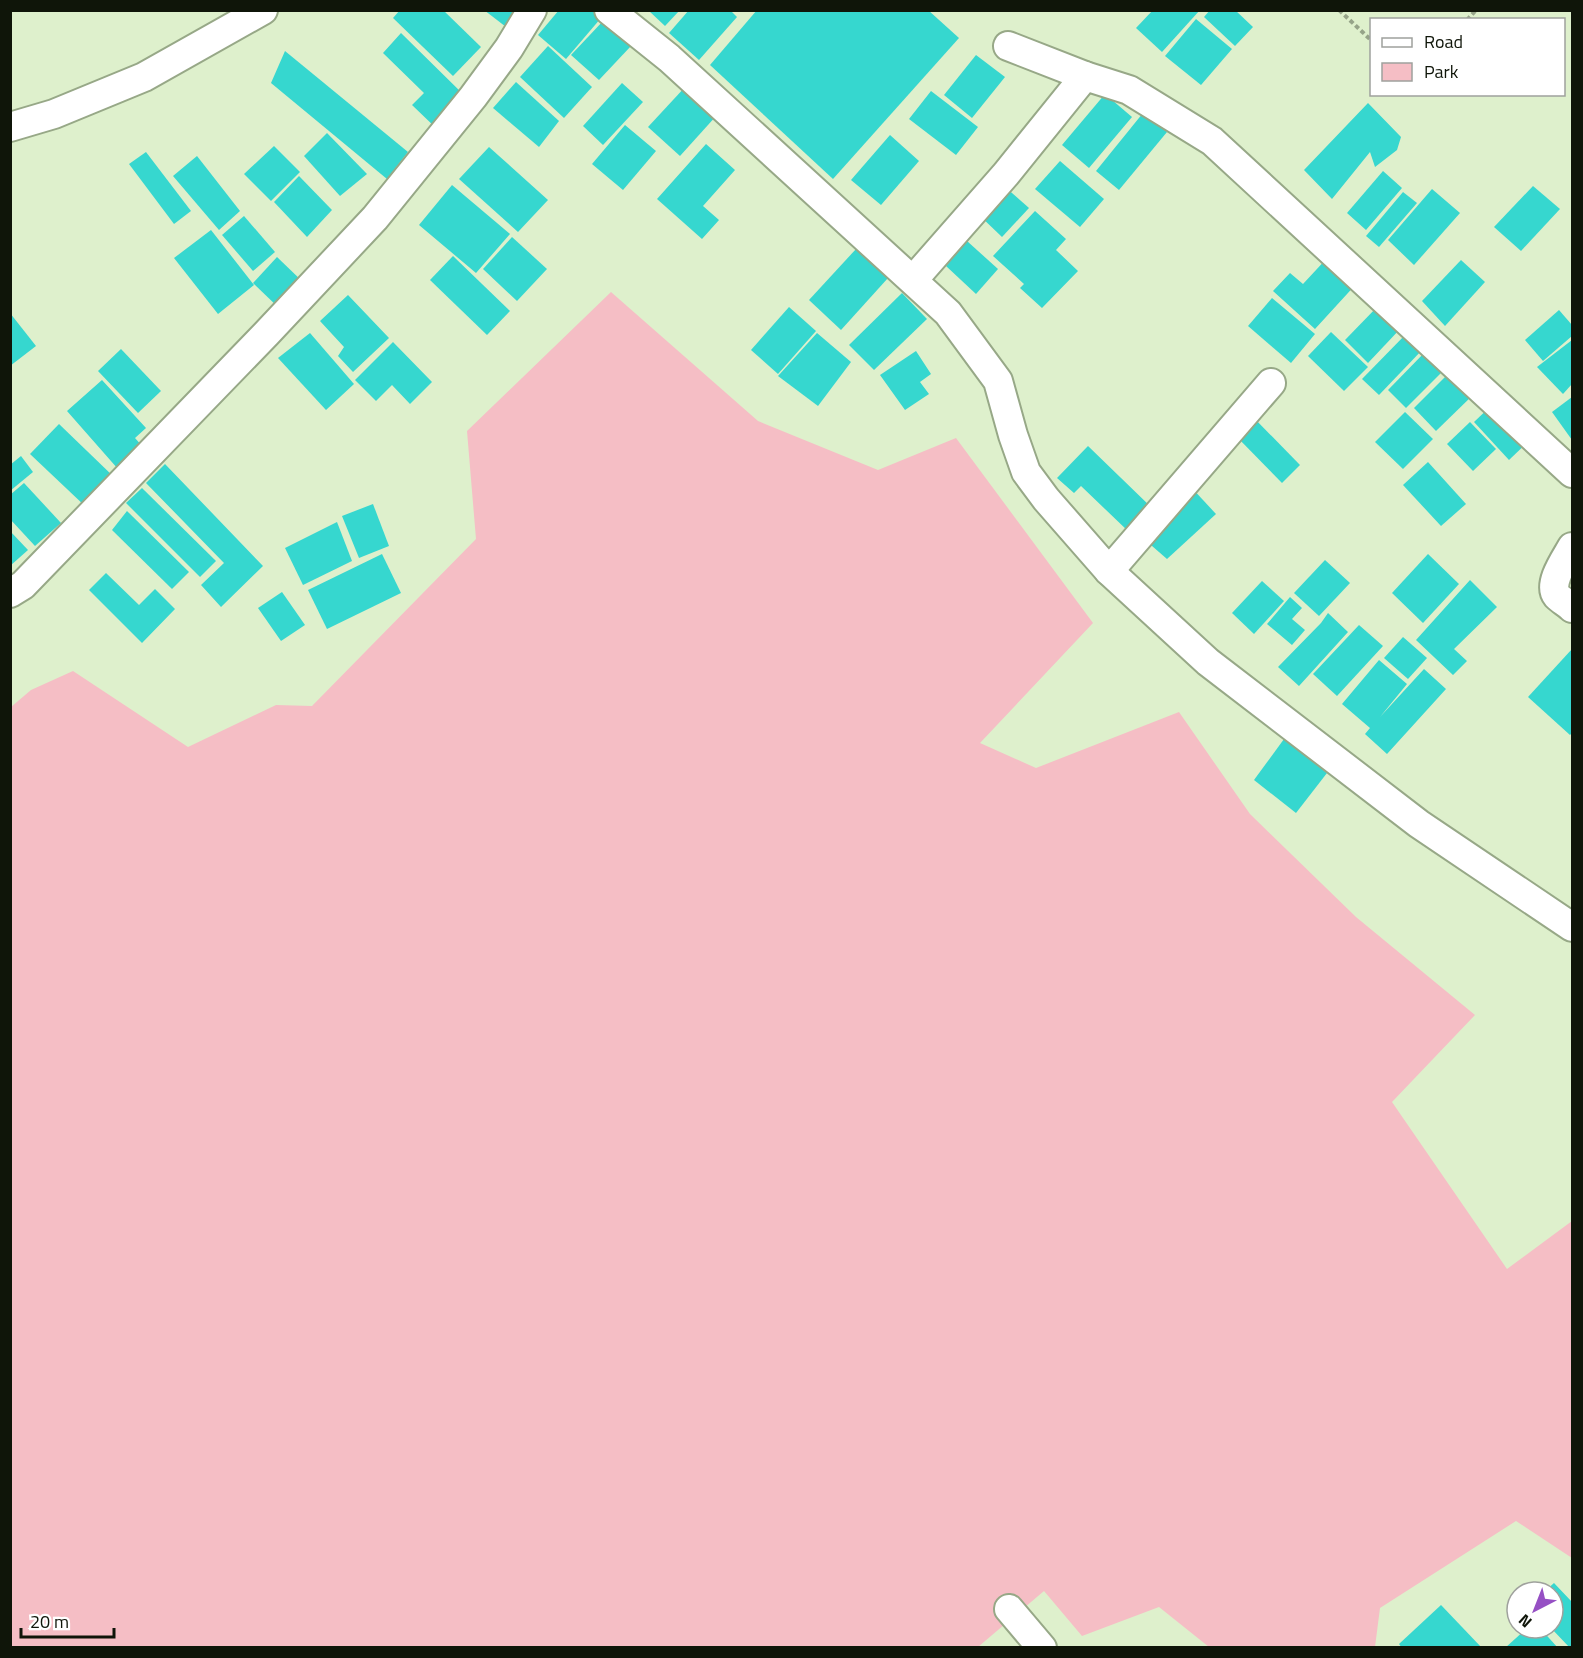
<svg xmlns="http://www.w3.org/2000/svg" width="1583" height="1658" font-family="'Titillium Web',sans-serif">
	<rect width="100%" height="100%" fill="#def0cc"/>
	<polygon fill="#f5bec5" points="611,292 758,421 878,470 956,438 1093,623 980,743 1036,768 1179,712 1250,814 1356,917 1475,1015 1392,1102 1507,1269 1572,1221 1572,1558 1516,1521 1380,1608 1375,1647 1209,1647 1159,1607 1082,1636 1044,1591 978,1647 11,1648 11,707 31,690 73,671 188,747 276,705 312,706 476,539 467,431"/>
	<g fill="#36d7cf">
		<polygon points="400,10 443,10 481,47 453,76 393,18"/>
		<polygon points="484,10 524,10 510,30"/>
		<polygon points="559,10 592,10 601,18 566,59 538,35"/>
		<polygon points="648,10 680,10 665,26"/>
		<polygon points="689,10 730,10 737,17 699,60 669,33"/>
		<polygon points="757,10 928,10 959,38 833,179 710,65"/>
		<polygon points="1153,10 1200,10 1162,52 1136,28"/>
		<polygon points="1210,10 1235,10 1253,27 1235,46 1204,17"/>
		<polygon points="1196,19 1232,49 1201,85 1165,56"/>
		<polygon points="604,20 631,46 599,80 571,55"/>
		<polygon points="401,33 467,98 437,129 412,105 424,93 383,53"/>
		<polygon points="548,46 592,87 564,118 520,77"/>
		<polygon points="285,51 408,152 387,179 271,83"/>
		<polygon points="976,55 1005,77 972,118 944,95"/>
		<polygon points="516,82 559,121 539,147 493,108"/>
		<polygon points="622,83 643,102 603,145 583,126"/>
		<polygon points="686,86 717,115 680,156 648,127"/>
		<polygon points="931,91 978,127 956,155 909,119"/>
		<polygon points="1105,94 1132,117 1089,168 1062,145"/>
		<polygon points="1368,103 1401,137 1397,150 1375,167 1370,152 1332,199 1304,170"/>
		<polygon points="1143,113 1167,132 1119,190 1096,171"/>
		<polygon points="625,125 656,151 623,190 592,164"/>
		<polygon points="327,133 367,174 340,196 304,156"/>
		<polygon points="890,135 919,161 881,205 851,180"/>
		<polygon points="706,144 735,170 703,206 719,220 702,239 657,199"/>
		<polygon points="274,146 300,172 271,201 244,174"/>
		<polygon points="489,147 548,200 518,232 459,179"/>
		<polygon points="146,152 191,211 174,224 129,164"/>
		<polygon points="197,156 240,211 219,230 173,176"/>
		<polygon points="1060,161 1104,199 1080,227 1035,189"/>
		<polygon points="1383,171 1402,188 1366,230 1347,213"/>
		<polygon points="299,176 332,210 307,237 274,202"/>
		<polygon points="452,185 510,234 476,273 419,225"/>
		<polygon points="1004,186 1029,208 1002,237 978,214"/>
		<polygon points="1533,186 1560,209 1521,251 1494,227"/>
		<polygon points="1432,189 1460,213 1414,265 1388,240"/>
		<polygon points="1403,192 1417,203 1379,247 1366,236"/>
		<polygon points="1035,211 1066,239 1056,250 1078,271 1042,308 1020,288 1024,284 993,256"/>
		<polygon points="244,216 275,252 253,271 222,235"/>
		<polygon points="211,230 254,285 218,314 174,258"/>
		<polygon points="512,237 547,269 517,301 483,269"/>
		<polygon points="967,241 998,269 976,294 946,266"/>
		<polygon points="856,249 888,278 841,330 809,300"/>
		<polygon points="453,256 510,311 487,335 430,280"/>
		<polygon points="1329,256 1358,282 1315,329 1273,291 1290,273 1303,284"/>
		<polygon points="277,257 304,283 280,309 253,283"/>
		<polygon points="1461,260 1485,282 1445,326 1422,301"/>
		<polygon points="902,293 927,319 874,370 849,345"/>
		<polygon points="348,295 389,338 353,372 338,356 344,347 320,321"/>
		<polygon points="1272,298 1315,334 1291,363 1248,326"/>
		<polygon points="1378,306 1401,328 1368,363 1345,340"/>
		<polygon points="789,307 816,331 778,374 751,350"/>
		<polygon points="1559,310 1572,325 1572,336 1543,361 1525,340"/>
		<polygon points="10,313 36,346 10,366"/>
		<polygon points="1331,332 1368,367 1344,391 1308,356"/>
		<polygon points="1408,332 1424,348 1379,395 1362,379"/>
		<polygon points="310,333 354,384 326,410 278,358"/>
		<polygon points="817,333 851,362 818,406 778,376"/>
		<polygon points="1572,340 1572,384 1563,394 1537,367"/>
		<polygon points="393,342 432,382 410,404 392,385 376,401 355,380"/>
		<polygon points="121,349 161,391 138,413 98,371"/>
		<polygon points="1427,350 1446,368 1406,408 1388,390"/>
		<polygon points="916,351 931,374 920,382 929,394 905,410 880,375"/>
		<polygon points="1452,370 1475,393 1436,431 1414,408"/>
		<polygon points="102,380 146,428 135,438 143,447 118,469 67,411"/>
		<polygon points="1572,397 1572,440 1552,412"/>
		<polygon points="1493,404 1529,441 1509,460 1474,422"/>
		<polygon points="1405,412 1433,439 1403,469 1375,442"/>
		<polygon points="1253,417 1300,465 1282,483 1235,435"/>
		<polygon points="1470,422 1496,449 1473,471 1447,444"/>
		<polygon points="59,424 115,478 86,507 30,454"/>
		<polygon points="1088,446 1152,508 1129,532 1081,486 1074,493 1057,478"/>
		<polygon points="21,456 33,472 10,491 10,465"/>
		<polygon points="1428,462 1466,504 1441,526 1403,485"/>
		<polygon points="165,464 263,566 221,607 201,585 224,563 146,483"/>
		<polygon points="24,483 61,523 35,546 10,519 10,495"/>
		<polygon points="1190,486 1216,514 1167,559 1144,539"/>
		<polygon points="142,488 216,561 200,577 126,503"/>
		<polygon points="373,504 389,546 359,558 342,516"/>
		<polygon points="127,511 189,572 172,589 112,530"/>
		<polygon points="337,522 352,561 303,585 285,548"/>
		<polygon points="10,531 28,550 10,566"/>
		<polygon points="382,554 401,593 327,629 308,590"/>
		<polygon points="1428,554 1459,584 1423,623 1392,593"/>
		<polygon points="1325,560 1350,583 1319,616 1294,593"/>
		<polygon points="106,573 139,605 155,589 175,609 142,643 89,590"/>
		<polygon points="1470,580 1497,607 1454,649 1467,661 1453,675 1416,640"/>
		<polygon points="1262,581 1284,601 1254,634 1232,613"/>
		<polygon points="282,592 305,625 281,641 258,608"/>
		<polygon points="1290,597 1302,608 1292,619 1305,630 1292,645 1267,624"/>
		<polygon points="1328,613 1348,632 1299,686 1278,667 1321,623"/>
		<polygon points="1359,625 1383,646 1337,696 1313,674"/>
		<polygon points="1403,637 1427,658 1408,679 1384,658"/>
		<polygon points="1572,649 1572,733 1570,735 1528,697"/>
		<polygon points="1379,660 1407,684 1380,717 1424,669 1446,689 1387,754 1365,734 1370,728 1342,704"/>
		<polygon points="1284,739 1327,773 1296,813 1254,780"/>
		<polygon points="1554,1583 1572,1602 1572,1648 1570,1648 1551,1628 1553,1628 1553,1592 1544,1592"/>
		<polygon points="1441,1605 1482,1648 1402,1648 1399,1644"/>
		<polygon points="1527,1628 1540,1628 1558,1648 1505,1648"/>
	</g>
	<g fill="none" stroke-linecap="round" stroke-linejoin="round">
		<g stroke="#97a887" stroke-width="32">
			<g id="street">
				<polyline points="609,10 669,58 948,313 998,381 1013,435 1026,472 1046,499 1109,571 1208,662 1419,824 1572,927"/>
				<polyline points="1008,46 1085,76 1129,90 1212,141 1572,473"/>
				<polyline points="10,127 54,114 144,77 263,10"/>
				<polyline points="913,280 1006,174 1085,76"/>
				<path d="M1572 547C1566 558 1547 584 1557 596 1561 600 1568 604 1572 608"/>
				<polyline points="1109,571 1271,383"/>
				<polyline points="10,593 23,585 266,334 375,218 473,97 509,48 532,10"/>
				<polyline points="1009,1609 1042,1648"/>
			</g>
		</g>
		<g stroke="#96a489" stroke-width="4" stroke-dasharray="4.5 3" stroke-linecap="butt">
			<polyline points="1339,10 1372,41"/>
			<polyline points="1467,20 1476,10"/>
		</g>
		<use href="#street" stroke="#fff" stroke-width="28"/>
	</g>
	<rect width="1583" height="1658" fill="none" stroke="#0f1509" stroke-width="24"/>
	<rect x="1370" y="18" width="195" height="78" fill="#ffffff" stroke="#9fa19d" stroke-width="1.5"/>
	<rect x="1382" y="38" width="30" height="9" fill="#ffffff" stroke="#9fa19d" stroke-width="1.5"/>
	<text x="1424" y="48" font-size="18" fill="#0f1509">Road</text>
	<rect x="1382" y="63" width="30" height="18" fill="#f5bec5" stroke="#9fa19d" stroke-width="1.5"/>
	<text x="1424" y="78" font-size="18" fill="#0f1509">Park</text>
	<g transform="translate(1535 1610) rotate(222)"><circle r="28" fill="#ffffff" stroke="#9fa19d" stroke-width="1.5"/>
	<path d="M0-4.5L10 22L0 15L-10 22Z" fill="#9650c4"/>
	<text y="-9" font-size="16" font-weight="bold" text-anchor="middle" fill="#0f1509">N</text>
	</g>
	<path d="M21 1628v9h93v-9" fill="none" stroke="#0f1509" stroke-width="3"/>
	<text x="30" y="1628" font-size="18" fill="#0f1509" stroke="#ffffff" stroke-width="4.5" paint-order="stroke">20 m</text>
</svg>
